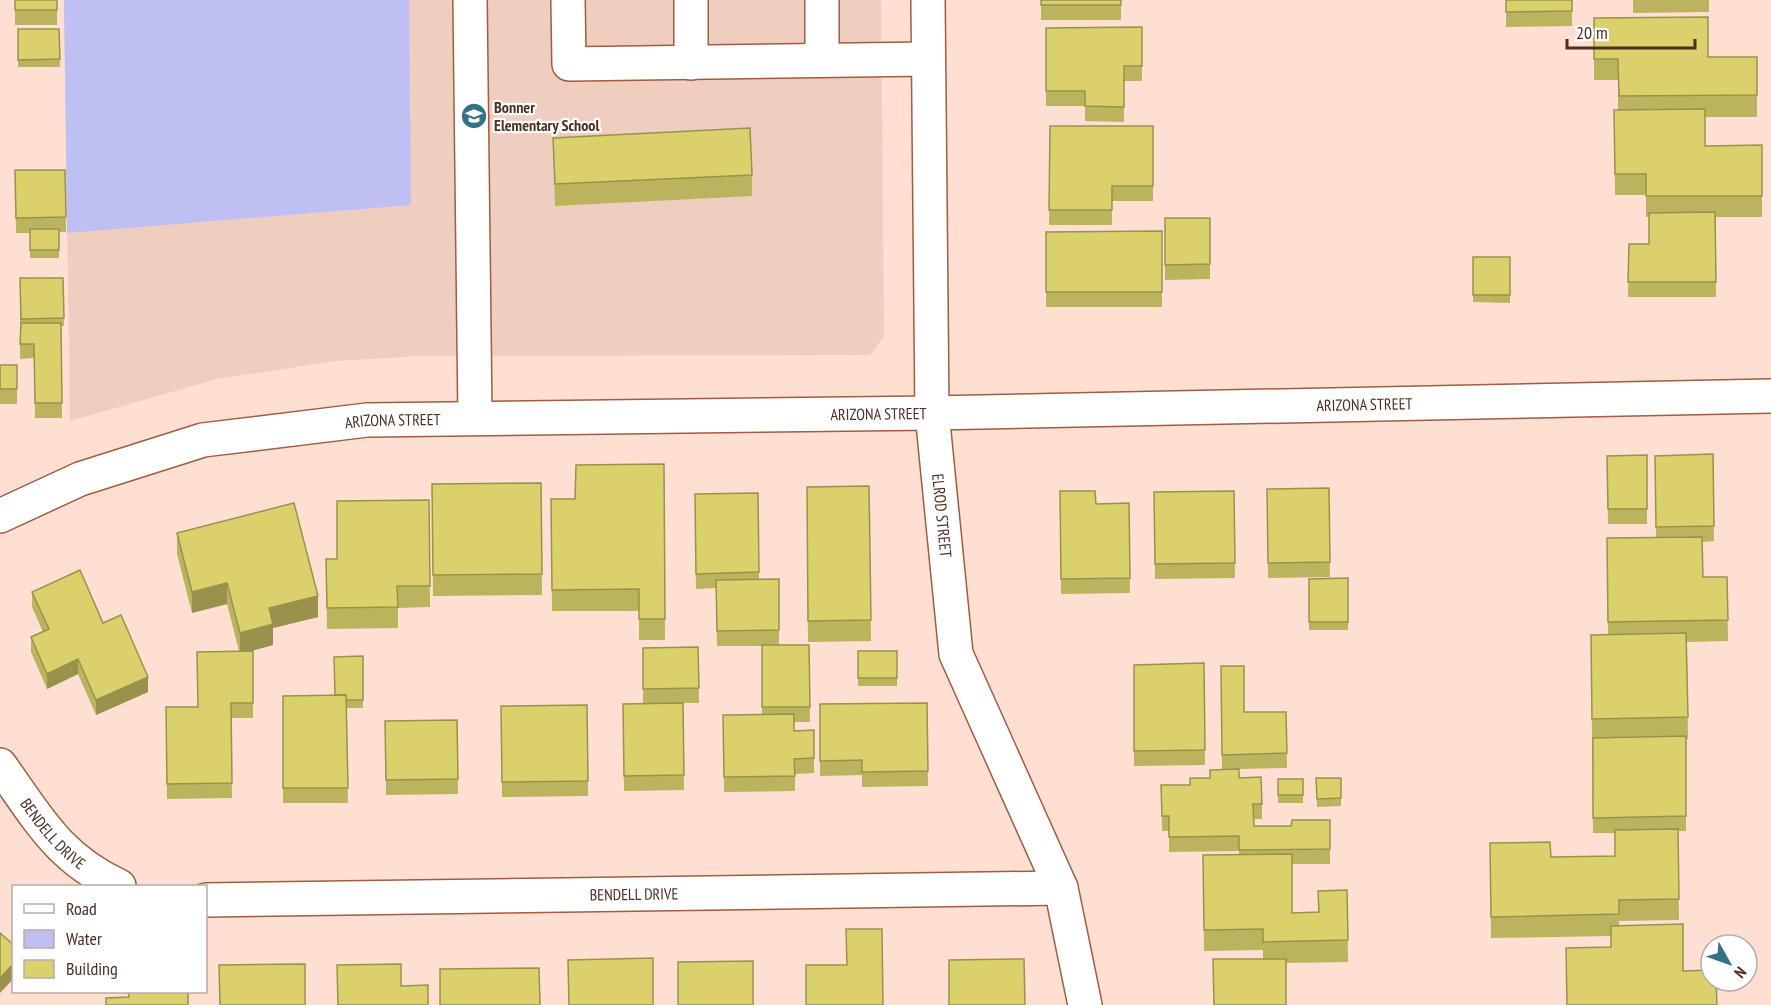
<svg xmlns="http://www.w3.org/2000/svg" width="1771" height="1005" font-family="'PT Sans Narrow',sans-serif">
	<rect width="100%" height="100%" fill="#fedfd2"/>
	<polygon fill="#efcdbf" points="64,0 881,0 884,336 870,355 417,356 336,361 217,379 70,421"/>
	<polygon fill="#bebff3" points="64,0 409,0 411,205 67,233"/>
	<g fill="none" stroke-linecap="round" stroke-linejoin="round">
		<g stroke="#a05d40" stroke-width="36">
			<g id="minor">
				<polyline points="470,0 475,418"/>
				<polyline points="568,0 569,64 928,59"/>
				<polyline points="822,0 822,60"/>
				<path id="s1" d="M928 0 932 413 956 654 1061 888 1085 1005"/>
				<polyline points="691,63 691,0"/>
				<path id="s2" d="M0 516 80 479 203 440 367 420 932 413 1771 396"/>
				<path id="s3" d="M0 765C38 818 58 858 119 886"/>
				<path id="s4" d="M206 900 1061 888"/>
			</g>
		</g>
		<use href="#minor" stroke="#fff" stroke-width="33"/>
	</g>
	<g fill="#bbb45e">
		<rect x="15" y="0" width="42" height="25"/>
		<rect x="1041" y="0" width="80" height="20"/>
		<polygon points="1506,0 1572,0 1572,26 1506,27"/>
		<polygon points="1633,0 1709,0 1709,12 1633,13"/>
		<polygon points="1594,18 1708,57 1757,57 1757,117 1705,117 1705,146 1762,145 1762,217 1716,217 1716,297 1628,297 1629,244 1649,244 1649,217 1646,217 1646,195 1615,195 1614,110 1618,110 1618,80 1594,80"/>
		<polygon points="1142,27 1142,81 1124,81 1124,122 1085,121 1085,106 1046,106 1046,28"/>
		<polygon points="18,29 59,29 60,67 18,67"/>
		<polygon points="1050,126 1153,126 1153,201 1112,201 1112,225 1049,225"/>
		<polygon points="553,138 752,175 752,196 555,206"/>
		<polygon points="15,170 65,170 66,232 59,232 59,258 30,258 30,233 16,233"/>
		<polygon points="1165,218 1210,218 1210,279 1165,280"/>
		<polygon points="1162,231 1162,307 1046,307 1046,232"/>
		<polygon points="1473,257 1510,257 1510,303 1473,302"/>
		<polygon points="20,278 63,278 64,326 61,326 62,418 35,418 34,358 20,359"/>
		<polygon points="0,365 17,365 17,404 0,404 0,416"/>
		<polygon points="1713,454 1714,541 1702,542 1703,577 1727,577 1728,641 1687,642 1688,739 1686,739 1686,831 1678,831 1679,920 1619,921 1619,925 1683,971 1711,981 1611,947 1611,936 1491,938 1490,843 1551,857 1615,856 1615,833 1593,833 1591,635 1608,634 1607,538 1656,537 1655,456"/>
		<polygon points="1647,455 1647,524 1608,524 1607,456"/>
		<polygon points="664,464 665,640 639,640 639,611 552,611 551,499 575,499"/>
		<polygon points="541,483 542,595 433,596 432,484"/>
		<polygon points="869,486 871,641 808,642 807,487"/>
		<polygon points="1329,488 1330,577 1268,578 1267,489"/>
		<polygon points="1060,491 1096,504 1129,503 1130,593 1061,594"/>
		<polygon points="1234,491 1235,578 1155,579 1154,492"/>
		<polygon points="758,493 759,580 779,579 779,645 809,645 810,722 794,722 794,731 814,730 814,773 795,774 795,791 724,792 723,715 762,715 762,646 717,646 716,588 696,589 695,494"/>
		<polygon points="429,500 430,607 398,608 398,628 327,629 326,559 337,559"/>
		<polygon points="177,533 318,617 273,628 273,645 250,651 253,651 253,718 231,718 232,798 167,799 166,707 197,707 239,651 227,604 192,613 177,554"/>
		<polygon points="1348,578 1348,630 1309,630 1309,579"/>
		<polygon points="32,592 103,623 148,692 96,715 78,674 47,689 31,652 31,637 43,632 32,607"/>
		<polygon points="698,647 699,703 683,703 684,790 624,791 623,704 643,704 643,648"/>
		<rect x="858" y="651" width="39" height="35"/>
		<polygon points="363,656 363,708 346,708 348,803 283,803 283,696 335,695"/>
		<polygon points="1204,663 1205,765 1134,766 1134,665"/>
		<polygon points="1221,666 1244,712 1286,712 1287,768 1239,769 1239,778 1262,804 1262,819 1253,819 1254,826 1291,826 1330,820 1330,864 1292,864 1292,913 1318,912 1318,891 1347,890 1348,962 1286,963 1263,959 1263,950 1204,951 1203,855 1239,855 1239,851 1169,852 1169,831 1162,831 1161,785 1190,785 1210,778 1222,769"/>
		<polygon points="927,703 928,786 862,787 862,775 820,776 820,704"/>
		<polygon points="587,705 588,796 502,797 501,706"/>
		<polygon points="457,720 458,794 386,795 385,721"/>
		<polygon points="1316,778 1341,778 1341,806 1317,807"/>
		<rect x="1278" y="779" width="25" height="24"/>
	</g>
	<g fill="#99924c">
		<polygon points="227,583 227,604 192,613 192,592"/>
		<polygon points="318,596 318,617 273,628 273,645 240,654 240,633 269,608"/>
		<polygon points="78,659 78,674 47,689 47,674"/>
		<polygon points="148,677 148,692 96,715 96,700"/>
		<polygon points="14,963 14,978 0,993 0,978"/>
	</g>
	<g fill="#dad16d" stroke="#99924c" stroke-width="1.5">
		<rect x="15" y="0" width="42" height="10"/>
		<rect x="1041" y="0" width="80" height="5"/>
		<polygon points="1506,0 1572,0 1572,11 1506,12"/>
		<polygon points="1708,17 1708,57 1757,57 1757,95 1619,96 1618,59 1594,59 1594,18"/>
		<polygon points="1142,27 1142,66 1124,66 1124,107 1085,106 1085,91 1046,91 1046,28"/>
		<polygon points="18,29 59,29 60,59 18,60"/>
		<polygon points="1705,109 1705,146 1762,145 1762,196 1646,196 1646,174 1615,174 1614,110"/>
		<polygon points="1050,126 1153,126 1153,186 1112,186 1112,210 1049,210"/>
		<polygon points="750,128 752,175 555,184 553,138"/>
		<polygon points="15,170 65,170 66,217 16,218"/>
		<polygon points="1715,212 1716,282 1628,282 1629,244 1649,244 1649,213"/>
		<polygon points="1165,218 1210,218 1210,264 1165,265"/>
		<rect x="30" y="229" width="29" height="21"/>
		<polygon points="1162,231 1162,292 1046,292 1046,232"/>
		<rect x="1473" y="257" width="37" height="38"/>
		<polygon points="20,278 63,278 64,318 21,319"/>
		<polygon points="21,323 61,323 62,403 35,403 34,344 20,344"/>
		<rect x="0" y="365" width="17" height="24"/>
		<polygon points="1713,454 1714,526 1656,527 1655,456"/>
		<polygon points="1647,455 1647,509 1608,509 1607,456"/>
		<polygon points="664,464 665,619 639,619 639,589 552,590 551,499 575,499 576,465"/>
		<polygon points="541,483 542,574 433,575 432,484"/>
		<polygon points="869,486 871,620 808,621 807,487"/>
		<polygon points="1329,488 1330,562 1268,563 1267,489"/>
		<polygon points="1060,491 1095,491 1096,504 1129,503 1130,578 1061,579"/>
		<polygon points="1234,491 1235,563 1155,564 1154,492"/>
		<polygon points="758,493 759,572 696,574 695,494"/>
		<polygon points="429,500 430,586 397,586 398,607 327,608 326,559 337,559 337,501"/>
		<polygon points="294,503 318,596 269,608 273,624 240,633 227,583 192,592 177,533"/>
		<polygon points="1702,537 1703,577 1727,577 1728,620 1608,622 1607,538"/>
		<polygon points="80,570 103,623 121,615 148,677 96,700 78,659 47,674 31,637 49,629 32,592"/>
		<polygon points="1348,578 1348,622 1309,622 1309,579"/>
		<polygon points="779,579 779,630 717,631 716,580"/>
		<polygon points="1686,633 1688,717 1592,719 1591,635"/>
		<polygon points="762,645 809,645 810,707 762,707"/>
		<polygon points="698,647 699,688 643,689 643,648"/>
		<polygon points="253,651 253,703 231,703 232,783 167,784 166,707 198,707 197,652"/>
		<rect x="858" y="651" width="39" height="27"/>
		<polygon points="363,656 363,700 346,700 346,695 335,695 334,657"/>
		<polygon points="1204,663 1205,750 1134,751 1134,665"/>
		<polygon points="1221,666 1244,666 1244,712 1286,712 1287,753 1222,755"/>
		<polygon points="346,695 348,788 283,788 283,696"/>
		<polygon points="683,703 684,775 624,776 623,704"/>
		<polygon points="927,703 928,771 862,772 862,760 820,761 820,704"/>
		<polygon points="587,705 588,781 502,782 501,706"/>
		<polygon points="794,714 794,731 814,730 814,758 794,759 795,776 724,777 723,715"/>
		<polygon points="457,720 458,779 386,780 385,721"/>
		<polygon points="1686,736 1686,816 1593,818 1593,738"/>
		<polygon points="1239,769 1239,778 1261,777 1262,804 1253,804 1254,826 1291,826 1292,820 1330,820 1330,849 1239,850 1239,836 1169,837 1169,816 1162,816 1161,785 1190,785 1190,778 1210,778 1210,770"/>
		<polygon points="1316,778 1341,778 1341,798 1317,799"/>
		<rect x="1278" y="779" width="25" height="16"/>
		<polygon points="1678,829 1679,899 1619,900 1619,914 1491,917 1490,843 1550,842 1551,857 1615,856 1615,830"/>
		<polygon points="1292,854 1292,913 1319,912 1318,891 1347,890 1348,940 1263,942 1263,929 1204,930 1203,855"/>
		<polygon points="1683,924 1683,971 1711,970 1711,981 1716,981 1717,1005 1567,1005 1566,948 1611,947 1611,926"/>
		<polygon points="846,929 882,929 883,1005 806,1005 806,965 847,965"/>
		<polygon points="0,933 14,945 14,963 0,978"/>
		<polygon points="653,958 653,1005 569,1005 568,960"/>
		<polygon points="1024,959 1025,1005 949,1005 949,960"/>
		<polygon points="1213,959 1286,959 1286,1005 1214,1005"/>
		<polygon points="753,961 753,1005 678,1005 678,962"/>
		<polygon points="305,964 305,1005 220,1005 219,965"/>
		<polygon points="401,964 401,986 428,985 428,1005 338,1005 337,965"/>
		<polygon points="539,968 540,1005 440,1005 440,969"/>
		<polygon points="128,992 188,992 188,1005 106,1005 106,998 129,997"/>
	</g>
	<defs>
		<g id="school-disc" transform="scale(1.35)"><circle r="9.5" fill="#347288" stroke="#fff"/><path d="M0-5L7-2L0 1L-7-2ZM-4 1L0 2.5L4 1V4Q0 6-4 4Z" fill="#fff"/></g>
	</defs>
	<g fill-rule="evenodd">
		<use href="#school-disc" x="474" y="116"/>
	</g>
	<g text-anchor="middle" stroke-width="4.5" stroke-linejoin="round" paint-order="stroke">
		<g font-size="16" font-weight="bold" fill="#4d2f23" stroke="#fff" text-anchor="start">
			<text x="494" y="113">Bonner<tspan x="494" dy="18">Elementary School</tspan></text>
		</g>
		<g font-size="16" fill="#4d2f23" stroke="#fff">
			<text dy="6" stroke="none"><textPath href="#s2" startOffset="1380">ARIZONA STREET</textPath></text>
			<text dy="6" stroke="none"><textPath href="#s2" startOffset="894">ARIZONA STREET</textPath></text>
			<text dy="6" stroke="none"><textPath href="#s2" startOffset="408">ARIZONA STREET</textPath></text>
			<text dy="6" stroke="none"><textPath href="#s1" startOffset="516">ELROD STREET</textPath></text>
			<text dy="6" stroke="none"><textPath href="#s3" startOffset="87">BENDELL DRIVE</textPath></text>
			<text dy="6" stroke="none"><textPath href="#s4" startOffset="428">BENDELL DRIVE</textPath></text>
		</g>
	</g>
	<rect x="12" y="885" width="195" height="108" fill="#ffffff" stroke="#b8aca7" stroke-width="1.5"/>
	<rect x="24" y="904" width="30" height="9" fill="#ffffff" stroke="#b8aca7" stroke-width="1.5"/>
	<text x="66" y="915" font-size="18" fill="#4d2f23">Road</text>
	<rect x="24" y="930" width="30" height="18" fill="#bebff3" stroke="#b8aca7" stroke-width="1.5"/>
	<text x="66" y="945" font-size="18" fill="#4d2f23">Water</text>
	<rect x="24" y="960" width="30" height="18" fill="#dad16d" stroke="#b8aca7" stroke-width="1.5"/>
	<text x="66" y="975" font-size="18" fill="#4d2f23">Building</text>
	<g transform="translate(1729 963) rotate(130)"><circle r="28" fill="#ffffff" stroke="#b8aca7" stroke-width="1.5"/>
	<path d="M0-4.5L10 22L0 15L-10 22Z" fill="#347288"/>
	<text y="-9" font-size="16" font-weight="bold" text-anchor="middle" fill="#4d2f23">N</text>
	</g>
	<path d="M1567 39v9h128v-9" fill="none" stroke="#4d2f23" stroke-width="3"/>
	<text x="1576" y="39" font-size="18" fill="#4d2f23" stroke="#ffffff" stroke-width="4.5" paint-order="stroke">20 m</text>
</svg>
